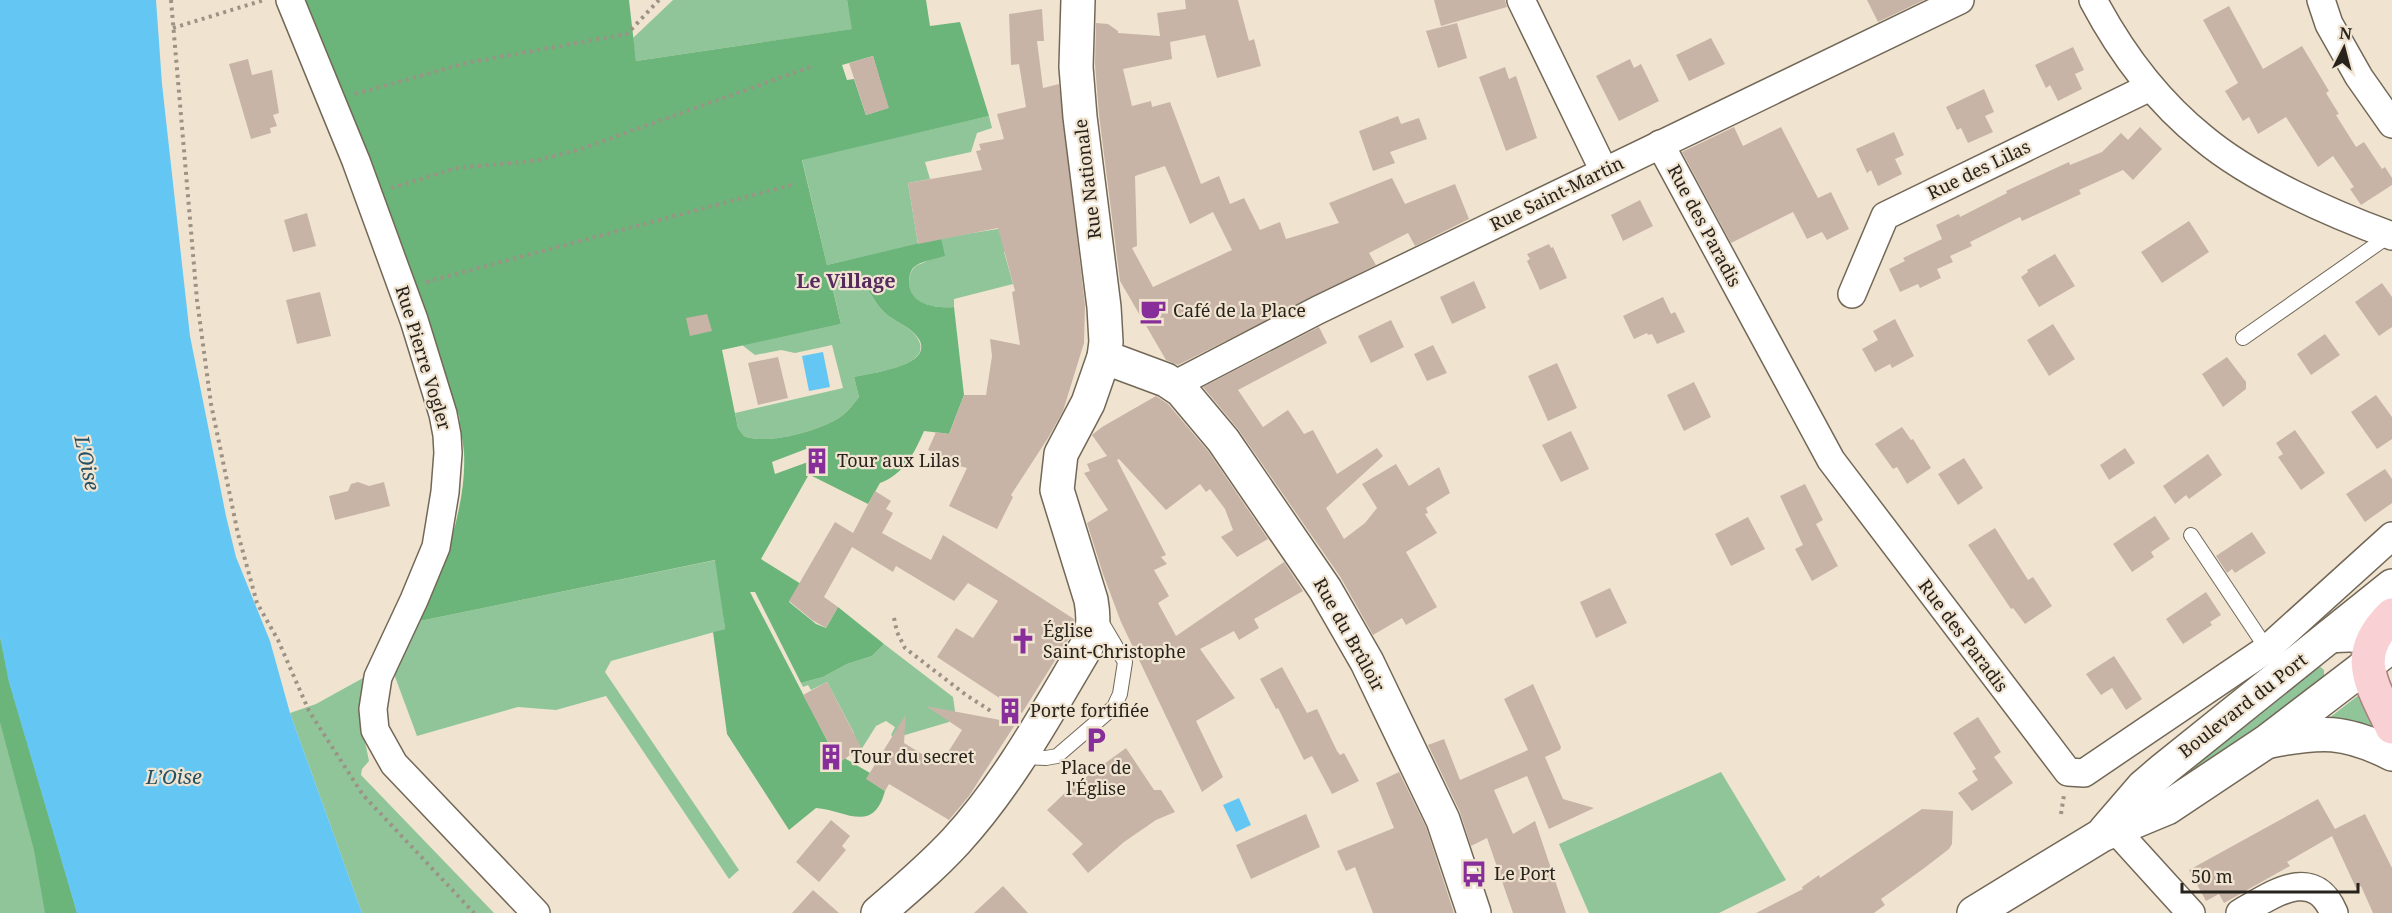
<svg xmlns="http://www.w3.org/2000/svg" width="2392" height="913" font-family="'Noto Serif',serif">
	<rect width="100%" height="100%" fill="#f0e4d1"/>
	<g fill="#90c59a">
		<polygon points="673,0 847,0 853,29 636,61 633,38"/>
		<polygon points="989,116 992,128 977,133 971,152 925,162 930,179 908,183 918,244 827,265 802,159"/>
		<path d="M1023 225 1021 246 1004 252 1013 284 954 299V307C936 308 910 306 909 283 909 278 910 273 913 269 917 263 925 264 929 259 934 254 937 245 941 238Z"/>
		<path d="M848 280C873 285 868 296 884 312 894 322 913 327 919 341 931 367 870 373 854 377L859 397C854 403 849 410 843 415 824 430 766 446 744 436L738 428 735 413 843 388 832 345 795 353 781 350 755 355 742 345 841 324 831 281Z"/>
		<polygon points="716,560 725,629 611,661 605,672 739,870 729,879 606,696 556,710 518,707 417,736 394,674 420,621"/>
		<polygon points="0,637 77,913 0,913"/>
		<polygon points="884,644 953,697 955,711 949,722 895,738 891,735 895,727 886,721 876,726 856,758 833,744 854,733 827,682 811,690 808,685 803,687 801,683 823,677 847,664 872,656"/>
		<polygon points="2317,664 2324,670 2324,680 2168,796 2160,782"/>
		<polygon points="363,678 365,696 362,727 369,761 362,769 361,775 494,913 362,913 290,713 316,704"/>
		<polygon points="2360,694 2376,727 2369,731 2324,722"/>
		<polygon points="1721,772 1786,880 1719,913 1589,913 1559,844"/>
	</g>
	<g fill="#6bb57b" fill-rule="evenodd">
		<path d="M301 0H629L636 61 852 29 847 0H926L930 26 960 22 989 116 802 160 827 265 941 238 945 256C935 259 920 261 913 268 910 272 909 277 909 282 910 306 936 308 954 307L964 395 949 434 924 431C914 454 904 474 880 483L868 504 812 476 815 470H820L826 466 827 459 823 453 814 452 810 456 806 449 772 462 775 474 808 462 812 469 761 559 801 584 789 602 816 624 826 628 838 607 884 644 872 656 847 664 823 677 801 683 755 592H750L830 746 821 753 822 762C830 769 839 767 841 756L870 773 867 779 885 791C873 835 845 810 816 808L789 830 727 734 713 632 725 629 715 560 420 621C442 573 467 506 464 453 463 440 460 428 459 416ZM873 56 888 108 866 115 854 79 847 80 842 65ZM848 280C873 285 868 296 884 312 894 322 913 327 920 341 931 367 869 373 854 377L859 397C854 403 849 410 843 415 824 430 766 446 744 436L738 428 722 350 841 324 831 282Z"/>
		<polygon points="0,637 9,682 77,913 45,913 34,850 0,722"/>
	</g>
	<g fill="#64c7f3">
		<polygon points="0,0 156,0 162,84 190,336 226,516 236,557 270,641 290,713 362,913 77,913 9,682 0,637"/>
		<polygon points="823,352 830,387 809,391 802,356"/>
		<polygon points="1239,798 1251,825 1236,832 1223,805"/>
	</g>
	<g fill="#c7b4a7" fill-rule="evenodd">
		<path d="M1185 0H1238L1249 41 1254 39 1261 66 1217 78 1205 35 1170 42 1172 59 1123 69 1132 106 1151 101 1152 107 1170 102 1201 184 1219 176 1230 204 1244 198 1260 230 1280 222 1286 239 1339 223 1329 203 1392 178 1405 204 1455 184 1469 219 1415 246 1408 233 1369 253 1376 265 1178 365 1166 360 1120 281 1099 115 1095 64 1096 23 1108 24 1118 31V33L1160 36 1157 13 1186 9ZM1165 166 1190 224 1213 212 1232 250 1153 287 1132 248 1137 246 1135 176Z"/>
		<polygon points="1434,0 1505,0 1507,7 1441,26"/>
		<polygon points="1867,0 1924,0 1878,22"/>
		<polygon points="2229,6 2263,69 2302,46 2329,91 2326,93 2339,114 2336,115 2356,147 2364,142 2382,169 2385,167 2392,178 2392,185 2361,205 2350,189 2354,187 2333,156 2318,167 2286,117 2258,134 2249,117 2243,121 2225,91 2238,83 2203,20"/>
		<polygon points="1042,9 1044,41 1037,41 1043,88 1059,84 1085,305 1084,343 1063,411 1048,438 1011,495 1013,497 997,529 949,506 967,468 937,460 939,455 928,450 936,432 949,434 964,395 986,395 992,356 990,339 1020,345 1012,292 1015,291 998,228 918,244 908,183 982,170 976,151 981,150 979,144 1004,139 997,114 1026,107 1019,64 1011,65 1009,14"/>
		<polygon points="1457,23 1467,58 1438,68 1426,31"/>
		<polygon points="1711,38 1725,64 1689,81 1676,55"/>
		<polygon points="2073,47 2084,70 2075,74 2082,89 2058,101 2050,85 2046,88 2035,65"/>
		<polygon points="873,56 889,108 866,115 849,63"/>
		<polygon points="248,59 252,75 272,70 279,113 273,115 277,126 270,128 271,133 251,139 229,64"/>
		<polygon points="1630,59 1634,68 1641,64 1659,101 1619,121 1596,76"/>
		<polygon points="1505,67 1509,79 1516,76 1537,138 1506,151 1479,77"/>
		<polygon points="1984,89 1994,112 1985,116 1993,132 1968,143 1961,128 1957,130 1946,107"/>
		<polygon points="1398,116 1401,124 1419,118 1427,139 1390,152 1395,163 1373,171 1359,131"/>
		<polygon points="1734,127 1743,146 1781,127 1818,198 1831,192 1849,229 1827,240 1822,232 1807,239 1793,212 1731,243 1682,152"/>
		<polygon points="2140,127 2162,149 2133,180 2123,170 2079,190 2081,194 2022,221 2020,217 1970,242 1972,246 1950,256 1953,262 1937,269 1941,278 1920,288 1918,284 1900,292 1889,269 1905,261 1903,258 1942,239 1936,225 1959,214 1960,217 2007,193 2006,191 2069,162 2070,165 2102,152 2121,133 2128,140"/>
		<polygon points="1894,132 1904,155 1895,159 1902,174 1878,186 1871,170 1867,173 1856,149"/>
		<polygon points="1640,200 1653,226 1623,241 1611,215"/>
		<polygon points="307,213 316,246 293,252 284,220"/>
		<polygon points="2189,221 2209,252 2162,283 2141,252"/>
		<polygon points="1549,244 1551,248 1553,247 1567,278 1540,290 1527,261 1530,259 1527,254"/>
		<polygon points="2055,254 2075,286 2039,307 2021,277 2028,272 2027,270"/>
		<polygon points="1474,281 1486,308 1452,324 1440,297"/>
		<polygon points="2382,283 2392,297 2392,327 2379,336 2355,302"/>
		<polygon points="320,292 331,336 297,344 286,300"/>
		<polygon points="1663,297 1671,314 1675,312 1685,332 1657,344 1652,334 1648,335 1647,333 1634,339 1623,316"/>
		<polygon points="707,314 712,331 690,336 686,318"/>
		<polygon points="1895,319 1914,356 1892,368 1890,364 1875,372 1862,349 1878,340 1873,331"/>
		<polygon points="1391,320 1404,347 1371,363 1358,336"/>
		<polygon points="2053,324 2075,359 2049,376 2027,340"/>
		<polygon points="1319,327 1327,343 1238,390 1263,427 1288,410 1304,434 1313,430 1337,474 1377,448 1383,456 1326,508 1344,539 1365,523 1377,508 1362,484 1396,464 1409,486 1439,467 1450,493 1426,508 1428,513 1425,514 1437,533 1406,552 1437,607 1406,625 1402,618 1373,635 1341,578 1238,429 1203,387"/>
		<polygon points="2325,334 2340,355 2311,375 2297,354"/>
		<polygon points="1433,345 1447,373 1427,381 1414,354"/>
		<polygon points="778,357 788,398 758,405 748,363"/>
		<polygon points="2227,357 2246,382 2246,389 2223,407 2202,374"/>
		<polygon points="1557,363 1577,408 1548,421 1528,376"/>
		<polygon points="1694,382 1711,417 1684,431 1667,395"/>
		<polygon points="2376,395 2392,417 2392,439 2377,449 2351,412"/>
		<polygon points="1156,396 1168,404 1208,451 1268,539 1237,557 1221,537 1233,530 1225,509 1210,489 1206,492 1200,484 1166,510 1119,459 1117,460 1166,555 1161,557 1167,564 1154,570 1169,596 1158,603 1176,636 1284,562 1303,591 1254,619 1259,628 1239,640 1234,631 1200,649 1235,698 1196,721 1223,777 1202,792 1121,622 1103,574 1087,523 1108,510 1084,473 1090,471 1087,464 1107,456 1092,435 1102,427"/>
		<polygon points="1902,427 1911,440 1913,439 1931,468 1907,484 1897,467 1893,469 1875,444"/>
		<polygon points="2295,430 2325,473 2301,490 2278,457 2283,454 2276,443"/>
		<polygon points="1571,431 1589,469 1561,482 1542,445"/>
		<polygon points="2125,448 2135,463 2109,480 2100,465"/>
		<polygon points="2208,454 2222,475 2189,499 2186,495 2175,504 2163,486"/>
		<polygon points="1964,458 1983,488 1958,505 1938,474"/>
		<polygon points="2385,469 2392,479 2392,503 2365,522 2346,494"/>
		<polygon points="358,482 369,486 384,482 390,506 335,520 329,496 348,491 351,484"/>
		<polygon points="1805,484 1823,520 1816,524 1838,566 1812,581 1795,549 1803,545 1780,496"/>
		<polygon points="875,491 891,501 886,509 893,513 882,533 931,560 943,535 1074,619 1071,635 1022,713 937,657 956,628 973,638 998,601 968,583 954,601 896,566 893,572 852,547 824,597 838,607 826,628 812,620 789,601 835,522 853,533"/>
		<polygon points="2155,516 2170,539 2151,552 2154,557 2132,572 2113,544"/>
		<polygon points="1748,517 1765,549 1731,566 1715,534"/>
		<polygon points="1995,528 2028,580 2033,577 2052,606 2025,624 2013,608 2011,609 1968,545"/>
		<polygon points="2252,532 2266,553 2235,573 2232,569 2227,573 2216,556"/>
		<polygon points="1610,588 1627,623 1596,638 1580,602"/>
		<polygon points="2206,592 2221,615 2210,622 2212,625 2183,644 2166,619"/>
		<polygon points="2114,656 2142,699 2126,710 2112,688 2101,695 2086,674"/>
		<polygon points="1282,667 1307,713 1317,709 1337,751 1340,755 1344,753 1359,781 1332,794 1312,756 1304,760 1278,708 1276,709 1260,679"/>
		<polygon points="827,682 861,747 835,766 830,767 821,761 821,754 828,742 803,695"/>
		<polygon points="1533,684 1561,747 1560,750 1545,757 1563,799 1594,808 1549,829 1527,776 1494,790 1513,834 1535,821 1566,913 1513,913 1487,838 1471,846 1460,812 1428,745 1444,739 1460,780 1528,750 1504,699"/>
		<polygon points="926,706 1016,723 969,796 949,820 889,784 885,791 866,779 906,714 904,743 940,765 962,730"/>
		<polygon points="1978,717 2001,752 1994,757 2013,783 1972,811 1958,793 1978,780 1972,771 1976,769 1953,733"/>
		<polygon points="1126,748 1154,790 1161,790 1175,812 1156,820 1124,842 1088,873 1072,854 1083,844 1047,810 1067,791"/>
		<polygon points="1399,772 1426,827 1454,913 1373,913 1355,867 1346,871 1337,851 1394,828 1376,783"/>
		<polygon points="2318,799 2335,829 2365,814 2392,868 2392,913 2373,913 2361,886 2356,888 2332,836 2287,862 2290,866 2224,903 2219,894 2206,901 2189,870"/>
		<polygon points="1922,809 1953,811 1952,844 1949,849 1923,869 1881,899 1885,905 1874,913 1756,913 1803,889 1802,887 1819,875 1820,878"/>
		<polygon points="1306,814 1320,847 1251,879 1236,845"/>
		<polygon points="831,820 850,836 842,846 846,850 819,882 796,862"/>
		<polygon points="1003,886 1028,913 974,913 988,900"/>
		<polygon points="813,890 839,913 792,913"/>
	</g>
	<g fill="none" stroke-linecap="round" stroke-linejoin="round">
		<g stroke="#736857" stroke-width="16">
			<g id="lane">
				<polyline points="2243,338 2390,235"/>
				<polyline points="2191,535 2267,649"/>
				<polyline points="1022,757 1046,758 1057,756 1114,707 1120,694 1125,662 1099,618"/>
			</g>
		</g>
		<g stroke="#736857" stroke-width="30">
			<g id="street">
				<polyline points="290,0 356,161 414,320 443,414 447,435 448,453 445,492 436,547 414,600 378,677 373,709 375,730 394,764 536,913"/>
				<polyline points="1521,0 1604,171"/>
				<path d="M2093 0C2120 51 2157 101 2203 138 2252 179 2332 214 2392 236"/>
				<polyline points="2321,0 2329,24 2359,77 2392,124"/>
				<polyline points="1660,144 1831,460 2068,772 2084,773 2267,649 2392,536"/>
				<polyline points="1852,294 1885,216 2150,87"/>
				<polyline points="1174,385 1318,310 1960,0"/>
				<polyline points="2111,825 2191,913"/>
				<path d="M2240 913C2272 895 2313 864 2334 913"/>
			</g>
		</g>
		<g stroke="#736857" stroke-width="36">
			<g id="secondary">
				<polyline points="1104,357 1166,380 1181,390 1223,440 1325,589 1367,662 1443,820 1474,913"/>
				<path d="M2270 741C2321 731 2345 730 2392 754"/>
				<polyline points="2105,831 2143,787 2164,769 2392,586"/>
				<path d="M878 913C905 890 932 867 956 841 1009 783 1046 714 1086 647 1094 631 1094 617 1091 600L1057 490 1061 454 1088 403 1104 357 1106 342 1104 307 1080 117 1076 67 1078 0"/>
				<path d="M1974 913 2102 835 2167 808 2266 742 2385 651C2370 632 2352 634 2330 636"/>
			</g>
		</g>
		<g stroke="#ad7e7f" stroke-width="36">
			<path id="primary" d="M2392 615C2351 655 2371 682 2392 727"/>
		</g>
		<g stroke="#9c9285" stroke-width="4" stroke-dasharray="3 4.5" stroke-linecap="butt">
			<polyline points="171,0 197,300 211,404 238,534 257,603 278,640 309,711 363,795 474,913"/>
			<polyline points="173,28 264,0"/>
			<polyline points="355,94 466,63 627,34 659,0"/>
			<polyline points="391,188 457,168 534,161 578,150 813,66"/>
			<polyline points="426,282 795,184"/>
			<polyline points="894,618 897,632 905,648 966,695 994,713"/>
			<polyline points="2061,814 2064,795"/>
		</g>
		<use href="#lane" stroke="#fff" stroke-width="14"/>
		<use href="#street" stroke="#fff" stroke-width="27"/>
		<use href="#secondary" stroke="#fff" stroke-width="33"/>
		<use href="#primary" stroke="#f9d0d3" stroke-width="33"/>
	</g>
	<defs>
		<g id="cafe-bare" transform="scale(2.07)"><path d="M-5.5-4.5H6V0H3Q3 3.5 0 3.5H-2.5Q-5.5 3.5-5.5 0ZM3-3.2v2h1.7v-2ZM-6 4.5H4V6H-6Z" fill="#882e9a" stroke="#f0e4d1" stroke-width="2.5" paint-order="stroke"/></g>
		<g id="building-bare" transform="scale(2.07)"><path d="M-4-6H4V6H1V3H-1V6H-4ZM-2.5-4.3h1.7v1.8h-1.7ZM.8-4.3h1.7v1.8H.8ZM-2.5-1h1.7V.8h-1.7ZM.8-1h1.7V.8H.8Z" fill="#882e9a" stroke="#f0e4d1" stroke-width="2.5" paint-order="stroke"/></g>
		<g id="church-bare" transform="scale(2.07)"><path d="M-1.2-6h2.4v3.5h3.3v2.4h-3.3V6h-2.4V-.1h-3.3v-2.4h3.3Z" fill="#882e9a" stroke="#f0e4d1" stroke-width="2.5" paint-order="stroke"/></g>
		<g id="parking-bare" transform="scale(2.07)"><path d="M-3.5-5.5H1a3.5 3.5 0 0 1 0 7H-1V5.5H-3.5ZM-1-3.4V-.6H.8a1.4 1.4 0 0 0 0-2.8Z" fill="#882e9a" stroke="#f0e4d1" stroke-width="2.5" paint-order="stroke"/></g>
		<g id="bus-bare" transform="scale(2.07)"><path d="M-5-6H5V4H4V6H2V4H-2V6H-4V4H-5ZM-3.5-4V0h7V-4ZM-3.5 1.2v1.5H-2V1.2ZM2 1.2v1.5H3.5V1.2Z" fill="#882e9a" stroke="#f0e4d1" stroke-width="2.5" paint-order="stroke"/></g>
	</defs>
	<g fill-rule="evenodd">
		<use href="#cafe-bare" x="1153" y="311"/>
		<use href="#building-bare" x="817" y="461"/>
		<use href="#church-bare" x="1023" y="641"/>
		<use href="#building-bare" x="1010" y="711"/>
		<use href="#parking-bare" x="1096" y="740"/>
		<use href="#building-bare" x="831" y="757"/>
		<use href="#bus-bare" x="1474" y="874"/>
	</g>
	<g text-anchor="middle" stroke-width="4.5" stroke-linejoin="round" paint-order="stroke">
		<g font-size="18" fill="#27221b" stroke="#f0e4d1">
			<text transform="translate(1979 170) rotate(-26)" y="6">Rue des Lilas</text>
			<text transform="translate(1088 179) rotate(-97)" y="6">Rue Nationale</text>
			<text transform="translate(1557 194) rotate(-26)" y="6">Rue Saint-Martin</text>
			<text transform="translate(1704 226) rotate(62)" y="6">Rue des Paradis</text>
			<text transform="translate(423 358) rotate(73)" y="6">Rue Pierre Vogler</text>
			<text transform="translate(1349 635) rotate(61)" y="6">Rue du Brûloir</text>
			<text transform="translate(1963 636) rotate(53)" y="6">Rue des Paradis</text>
			<text transform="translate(2243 706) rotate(-38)" y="6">Boulevard du Port</text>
		</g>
		<g font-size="18" fill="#27221b" stroke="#f0e4d1" text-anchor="start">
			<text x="1173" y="317">Café de la Place</text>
			<text x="837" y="467">Tour aux Lilas</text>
			<text x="1043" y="637">Église<tspan x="1043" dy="21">Saint-Christophe</tspan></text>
			<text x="1030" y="717">Porte fortifiée</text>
			<text x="851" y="763">Tour du secret</text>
			<text x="1096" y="774" text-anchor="middle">Place de<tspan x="1096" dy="21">l'Église</tspan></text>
			<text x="1494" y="880">Le Port</text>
		</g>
		<g font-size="20" font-weight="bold" fill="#552a5f" stroke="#f0e4d1">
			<text x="846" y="288">Le Village</text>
		</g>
		<g font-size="20" font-style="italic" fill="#254f62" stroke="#f0e4d1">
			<text transform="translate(87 463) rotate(78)" y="7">L'Oise</text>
			<text x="174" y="784">L’Oise</text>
		</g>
	</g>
	<g transform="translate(2344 48) rotate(6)" stroke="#f0e4d1" stroke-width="4.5" paint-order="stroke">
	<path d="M0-4.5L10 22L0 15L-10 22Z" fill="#27221b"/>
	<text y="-9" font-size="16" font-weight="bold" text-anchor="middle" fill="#27221b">N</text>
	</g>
	<path d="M2182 883v9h176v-9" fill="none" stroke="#27221b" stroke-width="3"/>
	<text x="2191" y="883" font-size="18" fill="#27221b" stroke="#f0e4d1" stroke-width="4.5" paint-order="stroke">50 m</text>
</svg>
